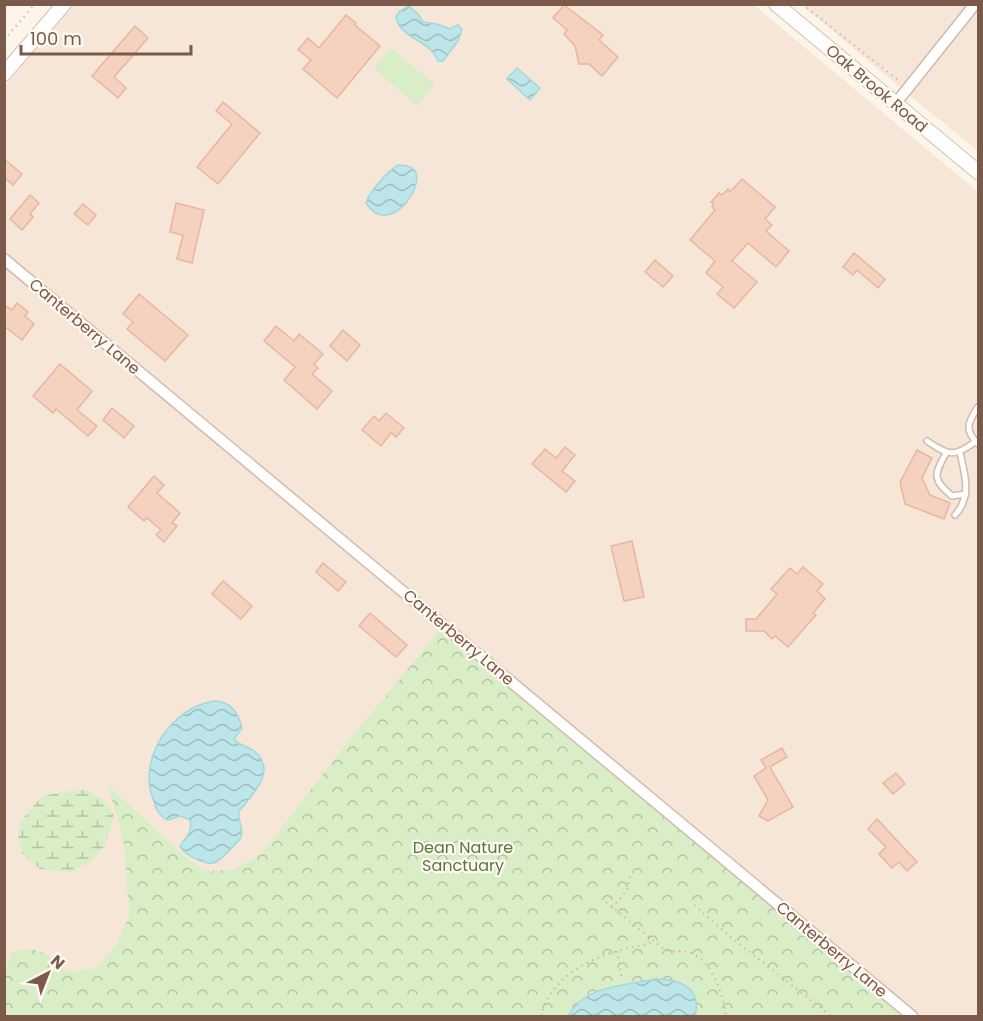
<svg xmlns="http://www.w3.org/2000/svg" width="983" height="1021" font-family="Poppins,sans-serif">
	<defs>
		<pattern id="wetland-marsh" width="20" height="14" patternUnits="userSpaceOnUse" patternTransform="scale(1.5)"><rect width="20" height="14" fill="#d9edc7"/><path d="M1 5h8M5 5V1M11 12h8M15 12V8" fill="none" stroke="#b5c3a4"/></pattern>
		<pattern id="park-crowns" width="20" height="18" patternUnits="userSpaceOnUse" patternTransform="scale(1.5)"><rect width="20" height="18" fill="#d9edc7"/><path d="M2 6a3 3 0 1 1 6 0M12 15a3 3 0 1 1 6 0" fill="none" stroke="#b5c3a4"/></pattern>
		<pattern id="water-waves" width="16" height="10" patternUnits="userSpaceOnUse" patternTransform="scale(1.5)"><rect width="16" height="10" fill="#bce6e9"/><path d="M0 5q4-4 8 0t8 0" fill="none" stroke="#9ebdbf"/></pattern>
	</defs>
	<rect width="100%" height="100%" fill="#fef5ea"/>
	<g fill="#f6e6d8">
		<polygon points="74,5 754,5 978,192 978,1016 904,1016 878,992 349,740 261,854 232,871 207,871 190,861 109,786 124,845 129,916 117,944 94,969 68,971 38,950 12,953 5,973 5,86"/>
		<polygon points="802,5 978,5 978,151 910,96"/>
	</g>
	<polygon fill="url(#wetland-marsh)" points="87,790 106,802 114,817 105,845 91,862 70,872 40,869 22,853 18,838 20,822 41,797 61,792"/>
	<path fill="url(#park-crowns)" d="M442 628 878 992 904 1016H5L4 973 12 953C37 942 49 957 68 971L94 969 117 944 129 916 124 845 108 785 190 861 207 871 232 870 261 854 349 740Z"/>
	<polygon fill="#d9edc7" points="391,48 435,85 417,106 374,68"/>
	<g fill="url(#water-waves)" stroke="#a2d7dc" stroke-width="1.5">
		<path d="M409 6 418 14 423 22 437 24 450 29 458 25 462 29 458 41 443 61H438C430 39 401 40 396 17L399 12Z"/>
		<polygon points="517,68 540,88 530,100 507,79"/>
		<path d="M398 165C402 166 408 165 412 168 431 179 390 241 366 203 369 192 387 172 398 165Z"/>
		<path d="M215 701C232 702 238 713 242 728L234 739C238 745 247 746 254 751 278 770 253 794 239 811 237 821 245 829 240 839 238 842 220 860 216 862 207 867 183 854 180 846 186 837 193 831 190 820L181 816 168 820C157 814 157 810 153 799 137 758 173 706 215 701Z"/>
		<path d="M656 979C680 979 702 988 695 1016H568C585 985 624 986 656 979Z"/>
	</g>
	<g fill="#f5d1c0" stroke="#e8b69f" stroke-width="1.5">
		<polygon points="564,5 603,35 599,40 618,57 602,76 589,64 579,64 575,46 564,34 567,30 553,18"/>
		<polygon points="346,15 356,23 355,25 380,46 337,98 303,69 311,60 298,50 308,38 319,48"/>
		<polygon points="135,26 148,38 114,77 126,88 118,98 92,76"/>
		<polygon points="223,102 260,133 218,184 197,167 232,124 216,111"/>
		<polygon points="4,159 22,174 13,185 4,177"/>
		<polygon points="742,179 775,207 765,219 772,225 766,231 789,251 776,267 748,243 732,261 757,282 734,308 717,294 723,287 706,273 715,261 690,240 715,210 712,207 714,204 711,202 719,193 722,195 728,189 730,192"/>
		<polygon points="30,195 39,203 30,214 33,217 22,230 10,219"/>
		<polygon points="176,203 204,210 192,263 177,259 183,235 170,232"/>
		<polygon points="83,204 96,215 88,225 74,214"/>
		<polygon points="854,253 885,279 878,288 857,270 853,275 843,267"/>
		<polygon points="655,260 673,276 663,287 645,272"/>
		<polygon points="139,294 188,335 165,361 127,329 133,322 123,314"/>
		<polygon points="17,303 28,312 25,316 34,324 22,340 4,326 4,305 12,310"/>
		<polygon points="276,326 294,341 299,334 323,354 314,364 318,368 312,374 332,391 317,409 284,380 295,367 264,341"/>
		<polygon points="343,330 360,345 347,361 330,346"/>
		<polygon points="60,364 92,391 77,410 97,426 88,436 56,409 53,413 33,396"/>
		<polygon points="112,408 134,426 124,438 103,420"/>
		<polygon points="386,413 404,428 396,437 391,433 381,446 362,430 374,416 379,421"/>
		<polygon points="565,447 575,455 562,471 575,481 566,492 532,464 545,449 556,458"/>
		<polygon points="917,450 932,458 922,478 930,495 950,503 944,519 905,504 900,482"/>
		<polygon points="154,476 164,485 157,493 180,513 172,523 177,526 164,542 156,535 161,530 147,518 144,521 128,507"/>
		<polygon points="632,541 644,597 624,601 611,546"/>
		<polygon points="323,563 346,582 338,591 316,572"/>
		<polygon points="803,567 823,584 817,591 825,599 813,613 816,615 788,647 775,636 772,639 764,631 746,631 746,619 756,619 777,594 771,589 790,568 797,574"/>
		<polygon points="223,581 252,606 241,619 212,594"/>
		<polygon points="370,613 407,645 396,657 359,626"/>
		<polygon points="782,748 787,757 770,767 793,807 768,821 759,816 768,800 754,776 766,768 761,760"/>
		<polygon points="896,773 905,784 893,794 883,783"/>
		<polygon points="877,819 917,862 907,871 899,862 892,868 879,854 886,847 868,829"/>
	</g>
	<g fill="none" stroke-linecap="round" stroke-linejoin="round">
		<g stroke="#d2bbae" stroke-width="8">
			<g id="service">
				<path d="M978 407C968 422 964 430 978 444"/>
				<path d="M927 441C949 456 954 457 975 442"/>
				<path d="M946 453C934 475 932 479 952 496L966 494"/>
				<path d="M955 515C972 497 965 474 960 453"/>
			</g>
		</g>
		<g stroke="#d2bbae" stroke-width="13">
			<g id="minor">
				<polyline points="896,103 975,4"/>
				<polyline points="4,259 912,1016"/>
			</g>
		</g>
		<g stroke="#d7bdae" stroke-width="16">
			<g id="secondary">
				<polyline points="776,4 978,172"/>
				<polyline points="4,74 64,4"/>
			</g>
		</g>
		<g stroke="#dab4a2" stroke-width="2" stroke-dasharray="1.5 4.5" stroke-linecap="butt">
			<polyline points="802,4 898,80"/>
			<polyline points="4,40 35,4"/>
			<path d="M606 902 665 950C675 953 685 949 693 954 713 963 724 997 726 1016"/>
			<polyline points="694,905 728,935 831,1016"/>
			<polyline points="612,908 627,890 631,873"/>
			<polyline points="617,951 622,980"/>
			<path d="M541 1016C554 968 604 952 648 944L652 941"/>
		</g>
		<use href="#service" stroke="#fff" stroke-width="5"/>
		<use href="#minor" stroke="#fff" stroke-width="10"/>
		<use href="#secondary" stroke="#fff" stroke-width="14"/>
	</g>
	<g text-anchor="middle" stroke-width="4.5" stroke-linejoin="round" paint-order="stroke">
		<g font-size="16" fill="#7b594b" stroke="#fff9f1">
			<text transform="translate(877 88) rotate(40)" y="6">Oak Brook Road</text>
			<text transform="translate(85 326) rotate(40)" y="6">Canterberry Lane</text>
			<text transform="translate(459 637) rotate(40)" y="6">Canterberry Lane</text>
			<text transform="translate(832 949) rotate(40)" y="6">Canterberry Lane</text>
		</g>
		<g font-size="16" fill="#557a3f" stroke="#fff9f1">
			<text x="463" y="853">Dean Nature<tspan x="463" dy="18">Sanctuary</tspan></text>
		</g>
	</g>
	<rect width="983" height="1021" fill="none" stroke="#7b594b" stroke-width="12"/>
	<g transform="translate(48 973) rotate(42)" stroke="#fff9f1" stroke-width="4.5" paint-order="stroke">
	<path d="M0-4.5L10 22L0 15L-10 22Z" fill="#7b594b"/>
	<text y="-9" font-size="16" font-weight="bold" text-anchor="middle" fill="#7b594b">N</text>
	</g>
	<path d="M21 45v9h170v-9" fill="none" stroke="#7b594b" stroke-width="3"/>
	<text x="30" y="45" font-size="18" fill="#7b594b" stroke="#fff9f1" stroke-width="4.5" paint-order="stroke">100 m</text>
</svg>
